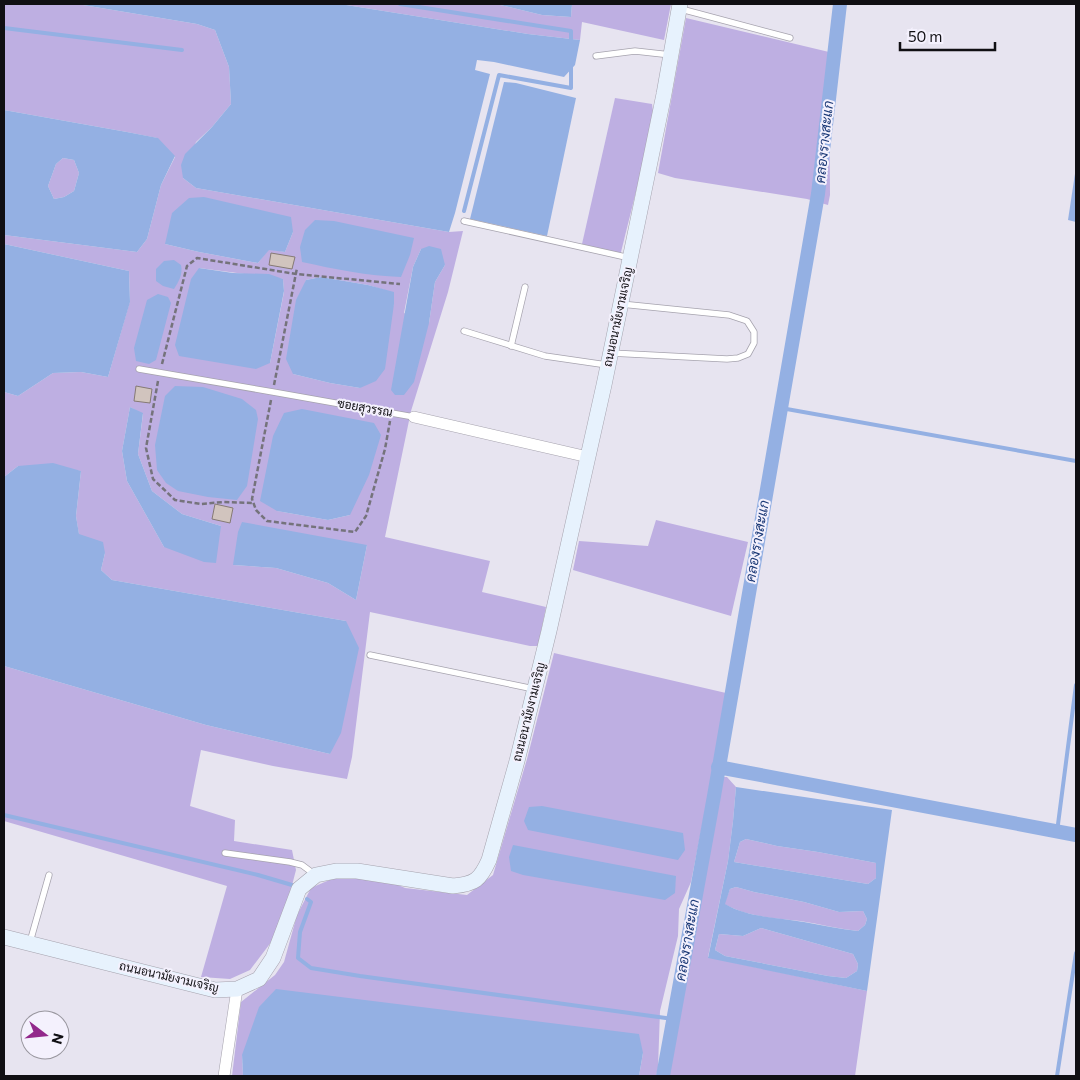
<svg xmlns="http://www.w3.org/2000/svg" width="1080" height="1080" font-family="Commissioner,Sarabun,sans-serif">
	<rect width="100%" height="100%" fill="#e7e4f0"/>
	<g fill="#beafe2" fill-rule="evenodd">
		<path d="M4 4H77L197 24 215 30 229 67 231 104 212 127 196 142 183 178 196 188 449 232 463 231 448 292 411 411 385 537 490 561 482 592 546 607 538 646H530L370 612 352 757 347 779 273 766 201 750 190 806 235 820 234 841 292 850 296 870 290 893 272 941 250 970 230 979 201 977 227 886 4 821V666L206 725 330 754 346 621 112 580 101 570 105 553 79 535 76 516 81 471 18 466 4 477V392L18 396 53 373 81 372 108 377 130 301 129 271 4 244V235L137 252 147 239 161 185 175 157 157 138 127 132 4 110ZM293 232 285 252 269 249 258 263 199 252 165 244ZM421 249 445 265 435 282 429 323 404 313 413 267ZM199 268 283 279 284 292 270 363ZM321 277 368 285 394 293V304L360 388 330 383 293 374 306 280ZM130 407 143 414 138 454 152 491 182 514 221 526 164 547 127 481 122 451ZM277 511 350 515 328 520ZM367 545 356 600 328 583 276 568 233 565Z"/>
		<polygon points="340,4 496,4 542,15 571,17 572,4 671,4 664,40 582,22 580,40 528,34"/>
		<polygon points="686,18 829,52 830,195 828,205 807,199 675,178 658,173"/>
		<polygon points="615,98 652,104 654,119 620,256 582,244"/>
		<polygon points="63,158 74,160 79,173 74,191 64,197 54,199 48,186 56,164"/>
		<polygon points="656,520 748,542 731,616 573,570 579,541 648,546"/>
		<polygon points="554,653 726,693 714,796 708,796 691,882 679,909 678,936 660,1011 658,1068 656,1076 639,1076 643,1053 242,1055 243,1076 232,1076 241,1002 275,975 284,962 297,915 311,888 334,878 387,880 405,888 467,895 493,875 527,759"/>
		<polygon points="724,777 727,777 736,787 733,821 728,861 708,957 867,991 855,1076 667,1076 700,897 720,781"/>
		<polygon points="746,839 777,846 818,852 876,863 876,878 868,884 734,862 740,842"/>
		<path d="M736 887 754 892 804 902 839 912 863 911 867 919 865 925 858 931C839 929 820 924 800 921 774 918 748 917 724 904L730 889Z"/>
		<polygon points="761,928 853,954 858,964 857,971 846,978 828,976 725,956 715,950 719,934 743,936"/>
	</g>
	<g fill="#94b0e3" fill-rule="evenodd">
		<polygon points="77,4 340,4 528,34 580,40 575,65 564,77 494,62 477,60 475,70 490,74 455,213 449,232 196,188 183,178 181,165 185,154 212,127 231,104 229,67 215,30 197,24"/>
		<polygon points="496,4 572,4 571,17 542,15"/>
		<polygon points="504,82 516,83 576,98 547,236 470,219"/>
		<path d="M4 110 127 132 158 138 175 156 161 185 147 239 137 252 4 235ZM63 158 74 160 79 173 74 191 64 197 54 199 48 186 56 164Z"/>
		<polygon points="1076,167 1076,222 1068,220"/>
		<polygon points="204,197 291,217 293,232 285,252 269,250 258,263 199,252 165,244 172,213 189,198"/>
		<path d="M315 220 334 221 414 238 410 255 401 277C368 276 334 269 302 262L300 247 305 230Z"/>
		<polygon points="4,244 129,271 130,302 108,377 81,372 53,373 18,396 4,392"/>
		<polygon points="429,246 441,249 445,265 435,282 429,323 414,382 404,395 395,395 391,390 413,267 421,249"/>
		<path d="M174 260 181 265C183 274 179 281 174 289L163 286 156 281V269L164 261Z"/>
		<polygon points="199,268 233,273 269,274 283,279 284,291 270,363 256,369 179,356 175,345 191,279"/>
		<polygon points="321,277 368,285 394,292 394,304 385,369 376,381 360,388 330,383 293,374 286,359 296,300 306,280"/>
		<polygon points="158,294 168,297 171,303 156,360 149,364 136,361 134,348 147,300"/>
		<polygon points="175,386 203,387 242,399 256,410 258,419 247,486 237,500 208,497 178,491 166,483 157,470 155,445 165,396"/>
		<polygon points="130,407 143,413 138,454 152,491 182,514 221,526 216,563 204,562 164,547 127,481 122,451"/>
		<polygon points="302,409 374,423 381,435 369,475 350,515 328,520 277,511 260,501 273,436 284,413"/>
		<polygon points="53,463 81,471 76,516 79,534 103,542 105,553 101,570 112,580 346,621 359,648 341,733 330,754 206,725 4,666 4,477 18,466"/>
		<polygon points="242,522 367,545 356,600 328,583 276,568 233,565 238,532"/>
		<path d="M736 787 892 810 867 991 708 958 728 861 733 821ZM746 839 777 846 818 852 876 863V878L868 884 734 862 740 842ZM736 887 754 892 804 902 839 912 863 911 867 919 865 925 858 931C840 929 822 925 804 922 777 917 749 918 725 904L730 889ZM761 928 853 954 858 964 857 971 846 978 828 976 725 956 715 950 719 934 743 936Z"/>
		<polygon points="542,806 683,833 685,850 678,860 528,830 524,821 529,807"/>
		<polygon points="513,845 676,876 675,893 665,900 523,875 511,871 509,857"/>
		<polygon points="276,989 639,1034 643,1053 639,1076 243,1076 242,1055 259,1007"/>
	</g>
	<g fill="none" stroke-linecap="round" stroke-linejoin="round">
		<g stroke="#94b0e3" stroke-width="4">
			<polyline points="400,4 571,31 571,42"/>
			<polyline points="4,28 182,50"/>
			<polyline points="464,211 499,75 571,88 571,64"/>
			<polyline points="781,408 1076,461"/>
			<polyline points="4,815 258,875 292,885"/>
			<polyline points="1057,832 1076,685"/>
			<polyline points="307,899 311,902 300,932 298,958 311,968 360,976 673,1019"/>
			<polyline points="1057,1076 1076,953"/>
		</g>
		<g stroke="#94b0e3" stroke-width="14">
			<polyline points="718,767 1076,835"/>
			<polyline points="663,1076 714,796 818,194 840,4"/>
		</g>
	</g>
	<g fill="#d1c4be" stroke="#857a74">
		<polygon points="271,253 295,257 292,269 269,265"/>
		<polygon points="136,386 152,389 150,403 134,401"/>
		<polygon points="215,504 233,508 230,523 212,519"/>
	</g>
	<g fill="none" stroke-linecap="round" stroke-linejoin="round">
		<g stroke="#a6a3ae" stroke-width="7">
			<g id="lane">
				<polyline points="681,9 790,38"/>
				<polyline points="596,56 635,51 671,55"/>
				<polyline points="464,221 630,258"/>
				<polyline points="464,331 545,356 607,365"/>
				<polyline points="511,346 525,287"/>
				<polyline points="611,353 727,359 738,358 748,354 754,343 754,332 747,321 729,315 621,304"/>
				<polyline points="139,369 273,392 414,417"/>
				<polyline points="370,655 534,689"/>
				<polyline points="225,853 290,862 302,865 314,874"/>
				<polyline points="30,942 49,875"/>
			</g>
		</g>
		<g stroke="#a6a3ae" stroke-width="12">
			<g id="street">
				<polyline points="414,417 588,457"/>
				<polyline points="224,1076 237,989"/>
			</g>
		</g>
		<g stroke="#a6a3ae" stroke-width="16">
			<path id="secondary" d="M4 937 215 990 237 989 259 979 273 958 299 889 316 875 336 871H357L453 886C475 884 480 880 489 860L517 761 549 631 604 385 664 94 680 4"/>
		</g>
		<g stroke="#75737b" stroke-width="2.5" stroke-dasharray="5 2.5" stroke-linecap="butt">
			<polyline points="162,364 187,266 197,258 296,274 400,284"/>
			<polyline points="158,381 146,448 153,479 175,500 201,504 224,502 254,503"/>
			<polyline points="274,385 297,268"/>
			<polyline points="271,400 252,499 256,510 267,521 355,532 366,516 385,449 390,421"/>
		</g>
		<use href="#lane" stroke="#fff" stroke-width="5.5"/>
		<use href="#street" stroke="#fff" stroke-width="11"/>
		<use href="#secondary" stroke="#e7f2fd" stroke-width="15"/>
	</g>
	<g text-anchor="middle" stroke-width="4" stroke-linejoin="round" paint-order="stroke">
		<g font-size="12" fill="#100f13" stroke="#f4f1fd">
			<text transform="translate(618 317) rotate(-78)" y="4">ถนนอนามัยงามเจริญ</text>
			<text transform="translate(365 408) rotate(10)" y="4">ซอยสุวรรณ</text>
			<text transform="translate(529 712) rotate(-76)" y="4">ถนนอนามัยงามเจริญ</text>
			<text transform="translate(169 977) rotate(13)" y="4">ถนนอนามัยงามเจริญ</text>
		</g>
		<g font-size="14" font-style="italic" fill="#1d3b78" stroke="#f4f1fd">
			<text transform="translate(824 142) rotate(-84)" y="5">คลองรางสะแก</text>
			<text transform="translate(757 541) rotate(-80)" y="5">คลองรางสะแก</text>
			<text transform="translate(687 940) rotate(-80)" y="5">คลองรางสะแก</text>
		</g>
	</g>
	<rect width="1080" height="1080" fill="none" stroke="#100f13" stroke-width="10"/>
	<g transform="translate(45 1035) rotate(106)"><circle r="24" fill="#f4f1fd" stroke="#99979f"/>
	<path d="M0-4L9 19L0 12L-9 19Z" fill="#92288b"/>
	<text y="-8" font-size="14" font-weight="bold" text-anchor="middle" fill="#100f13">N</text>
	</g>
	<path d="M900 42v8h95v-8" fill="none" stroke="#100f13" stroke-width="2.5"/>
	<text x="908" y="42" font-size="15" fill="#100f13" stroke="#f4f1fd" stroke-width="4" paint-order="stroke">50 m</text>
</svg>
